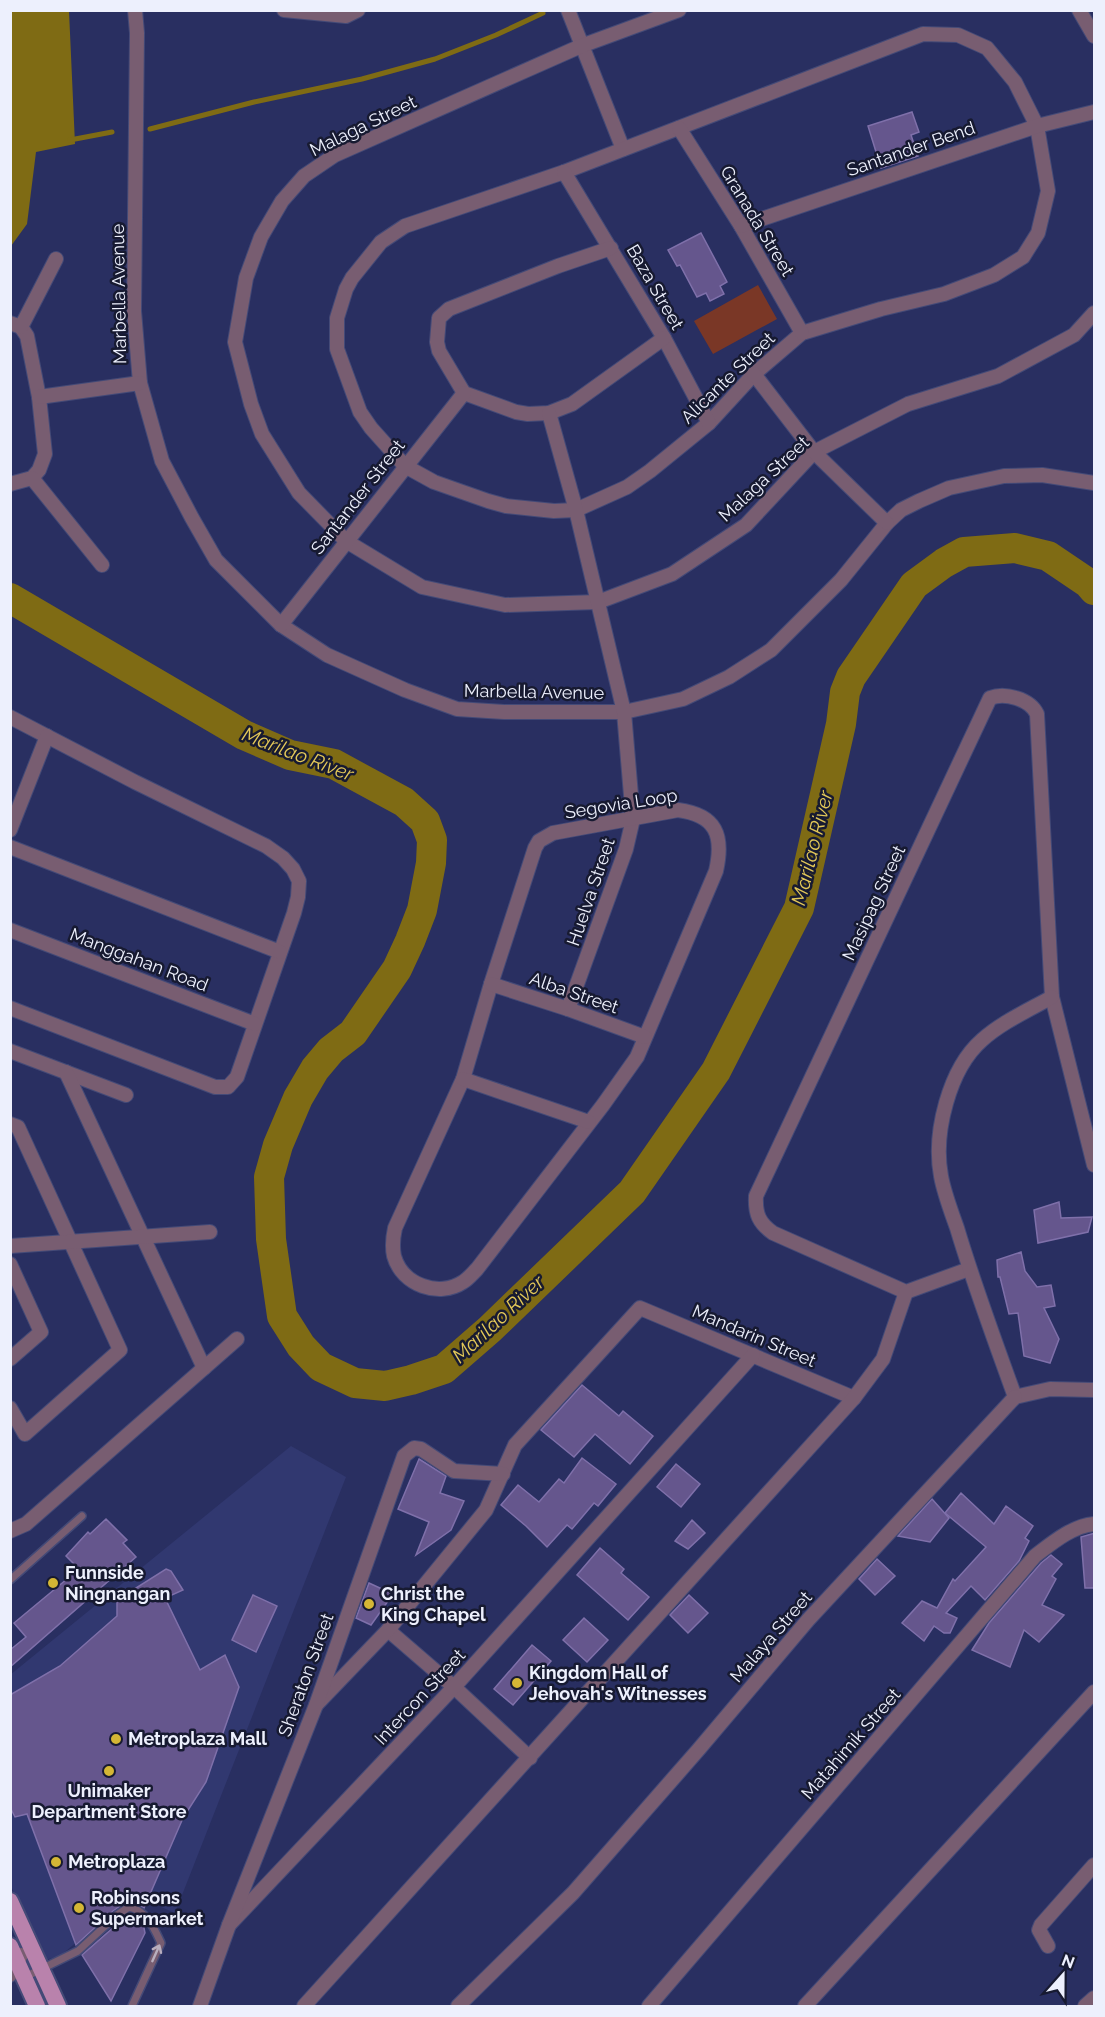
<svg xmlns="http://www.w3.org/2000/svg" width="1105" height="2017" font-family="Raleway,sans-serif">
	<rect width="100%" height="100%" fill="#292f61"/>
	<polygon fill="#313870" points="291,1446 346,1477 175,1913 145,1900 128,1899 60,1956 45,1960 11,1886 10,1675"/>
	<polygon fill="#7a3726" points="758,285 777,319 713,354 694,321"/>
	<polygon fill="#7f6b14" points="11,10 69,11 75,144 36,152 27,224 11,246"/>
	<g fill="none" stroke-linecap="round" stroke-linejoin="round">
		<g stroke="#7f6b14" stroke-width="5">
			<polyline points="150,129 254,102 362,79 435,59 496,35 543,13"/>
			<polyline points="70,140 112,132"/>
			<polyline points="1088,583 1094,579"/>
		</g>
		<polyline stroke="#7f6b14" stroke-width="30" points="10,598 244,735 290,755 334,764 404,802 425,821 432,840 431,863 422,910 410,941 397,969 353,1033 331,1050 315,1069 298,1098 278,1145 269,1177 271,1239 282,1316 301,1346 321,1367 355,1383 385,1386 411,1380 444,1369 490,1329 632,1192 716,1071 799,908 841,724 845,692 851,677 914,585 944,563 964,552 1015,548 1048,556 1088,583 1094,590"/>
	</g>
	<g fill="#65568d" stroke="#7f70aa" stroke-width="1.5">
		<polygon points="912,112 919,132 911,135 918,156 881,168 868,126"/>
		<polygon points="701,233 727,282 720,286 724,294 710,301 706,293 697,297 680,265 677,266 668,250"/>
		<polygon points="1059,1202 1061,1218 1092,1217 1088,1232 1038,1243 1034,1210"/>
		<polygon points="1021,1252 1025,1271 1037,1287 1051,1285 1055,1306 1044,1308 1059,1339 1050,1363 1024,1356 1018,1313 1009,1314 1000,1277 998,1277 997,1260"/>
		<polygon points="582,1385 619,1416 623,1411 653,1436 630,1464 595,1434 574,1457 541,1430"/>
		<polygon points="582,1458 616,1484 598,1506 594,1503 572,1529 567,1525 547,1547 526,1526 501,1505 518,1485 539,1502 559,1479 564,1483"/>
		<polygon points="419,1459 446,1476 440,1493 464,1501 451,1530 416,1555 429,1522 398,1509"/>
		<polygon points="676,1464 700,1484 681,1507 657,1487"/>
		<polygon points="961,1493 994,1524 1006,1506 1033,1526 1025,1538 1029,1541 1019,1561 985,1600 971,1586 946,1613 957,1618 950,1633 944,1633 934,1626 924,1641 902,1623 922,1601 937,1608 953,1579 955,1581 986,1547 945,1513"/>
		<polygon points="932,1499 949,1518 930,1542 898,1536"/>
		<polygon points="106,1519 127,1540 123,1543 136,1557 10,1667 10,1650 26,1637 14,1623 79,1569 66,1556 88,1532 90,1534"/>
		<polygon points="692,1520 705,1533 688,1549 675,1541"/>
		<polygon points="1095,1533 1095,1588 1085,1588 1081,1537"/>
		<polygon points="600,1548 624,1569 621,1573 649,1597 628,1620 577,1575"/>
		<polygon points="1051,1555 1062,1564 1052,1576 1056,1579 1042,1605 1064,1615 1039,1642 1024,1630 1010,1667 972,1650 989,1623 1041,1563"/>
		<polygon points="877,1559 895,1576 875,1595 859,1579"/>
		<polygon points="166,1569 171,1571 183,1590 165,1598 200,1670 225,1655 239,1687 206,1782 183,1818 144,1908 131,1902 126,1902 113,1911 76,1945 27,1814 15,1817 10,1807 10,1695 60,1666 117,1616 117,1600"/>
		<polygon points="369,1583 393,1594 371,1625 356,1618"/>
		<polygon points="253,1595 277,1606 256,1652 232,1640"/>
		<polygon points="689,1595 708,1613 688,1633 670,1615"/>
		<polygon points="584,1618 608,1640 587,1662 563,1640"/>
		<polygon points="532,1645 551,1661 513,1705 494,1689"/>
		<polygon points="130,1913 143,1923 145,1933 111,2001 82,1955"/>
	</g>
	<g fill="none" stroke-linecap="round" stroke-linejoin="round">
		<g stroke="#444a77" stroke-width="10">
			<g id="service">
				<polyline points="10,1580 82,1516"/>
				<path d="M25 1977 78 1951 117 1915 129 1907C147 1911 154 1928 161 1943L132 2006"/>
			</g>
		</g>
		<g stroke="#444a77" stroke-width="16">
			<g id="minor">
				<polyline points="135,10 137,33 134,311 140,383 162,461 192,518 216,560 281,625 327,655 405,690 457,709 504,712 624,712 683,699 729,677 771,650 841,580 887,523 901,510 919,501 949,488 1004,476 1042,475 1094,483"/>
				<polyline points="284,10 346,16 358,10"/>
				<polyline points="568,10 623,149"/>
				<polyline points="679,10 581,46 335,155 304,176 282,201 261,237 246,278 235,342 251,404 262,434 299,493 346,541 422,587 505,605 598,602 672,574 746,525 814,452 908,404 998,376 1074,335 1094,313"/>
				<polyline points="1079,10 1094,36"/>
				<polygon points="923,34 958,35 987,48 1015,82 1037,126 1048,191 1038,233 1023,257 994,275 944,294 881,309 802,333 754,374 709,423 650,471 627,487 576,510 554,511 506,506 488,501 434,482 405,466 371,428 360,412 337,349 337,318 346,289 352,278 381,242 405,226 564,172"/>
				<polyline points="679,128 741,226 802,333"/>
				<polyline points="564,172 664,338 709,423"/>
				<polyline points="741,226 1037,126 1094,112"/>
				<polyline points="611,248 558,266 449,309 439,318 437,342 439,351 464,393 516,412 528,414 549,413 572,404 664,338"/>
				<polyline points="10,323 21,327 27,336 39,397 45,454 39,470 32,478 10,484"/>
				<polyline points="21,327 56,259"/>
				<polyline points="754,374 814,452 887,523"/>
				<polyline points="39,397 140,383"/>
				<polyline points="549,413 576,510 624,712 633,819 626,849 568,1009"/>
				<polyline points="32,478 102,565"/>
				<polyline points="281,625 464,393"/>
				<polyline points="10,717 135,782 266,846 283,858 293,869 299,881 298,897 294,913 237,1077 228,1087 215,1087 10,1008"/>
				<path d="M678 810C716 815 724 835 716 871L637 1057 603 1105 477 1269C473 1273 468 1279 463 1282 439 1298 402 1285 394 1256 392 1246 393 1237 395 1228L463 1079 491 984 535 848 539 841 553 833Z"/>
				<polyline points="10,830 47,736"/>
				<polyline points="10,847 280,952"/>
				<polyline points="10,930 255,1024"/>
				<polyline points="491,984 568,1009 645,1037"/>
				<polyline points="10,1051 126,1095"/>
				<polyline points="66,1072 204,1368"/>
				<polyline points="463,1079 589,1122"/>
				<polyline points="10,1124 18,1127 120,1350 25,1434 10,1408"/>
				<polyline points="10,1246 210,1232"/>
				<polyline points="10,1264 41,1332 10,1359"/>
				<path d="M969 1269 906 1292 773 1233C759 1223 755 1214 756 1196L990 698C1005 692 1030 699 1037 714L1052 997 1094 1165"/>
				<path d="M1015 1397C995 1341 974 1285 957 1228 951 1211 944 1193 941 1176 933 1133 949 1069 982 1040 1002 1022 1029 1010 1052 997"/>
				<polyline points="1015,1397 1050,1389 1094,1390"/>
				<polyline points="10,1531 26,1524 237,1339"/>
				<polyline points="388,1630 454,1687 530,1758"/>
				<polyline points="316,1705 388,1630 486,1510 515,1445 640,1308 854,1398"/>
				<polyline points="229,1925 454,1687 753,1355"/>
				<polyline points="1048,1946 1039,1930 1041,1925 1094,1865"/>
				<polyline points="10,1975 21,1955"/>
				<polyline points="200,2006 229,1925 316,1705 404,1456 414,1448 421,1449 454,1471 503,1474"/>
				<polyline points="304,2006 854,1398 883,1359 906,1292"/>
				<polyline points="458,2006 573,1893 699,1749 808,1620 1015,1397"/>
				<path d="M649 2006 1035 1556C1052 1543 1072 1526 1094 1524"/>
				<polyline points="805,2006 1094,1692"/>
				<polyline points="1085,2006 1094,1998"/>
			</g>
		</g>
		<g stroke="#444a77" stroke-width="20">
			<g id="primary">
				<polyline points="10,1901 58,2006"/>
				<polyline points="10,1946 37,2006"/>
			</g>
		</g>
		<use href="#service" stroke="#785d71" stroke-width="7"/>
		<use href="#minor" stroke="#785d71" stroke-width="14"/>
		<use href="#primary" stroke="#b982ac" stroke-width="16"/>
	</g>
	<defs><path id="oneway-shaft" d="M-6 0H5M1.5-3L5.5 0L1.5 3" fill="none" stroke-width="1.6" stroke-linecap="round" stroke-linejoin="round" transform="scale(1.5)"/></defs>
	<use stroke="#b8aebe" href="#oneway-shaft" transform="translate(156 1953) rotate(-66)"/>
	<g fill="#d4b635" stroke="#171a31" stroke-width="2">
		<circle cx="53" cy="1583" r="6"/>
		<circle cx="369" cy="1604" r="6"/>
		<circle cx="517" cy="1683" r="6"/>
		<circle cx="116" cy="1739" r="6"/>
		<circle cx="109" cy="1771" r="6"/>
		<circle cx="56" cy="1862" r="6"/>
		<circle cx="79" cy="1908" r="6"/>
	</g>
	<g text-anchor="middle" stroke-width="5" stroke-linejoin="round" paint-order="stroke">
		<g font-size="18" fill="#edf0fd" stroke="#171a31">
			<text transform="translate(363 126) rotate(-26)" y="6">Malaga Street</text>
			<text transform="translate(911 149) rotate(-19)" y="6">Santander Bend</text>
			<text transform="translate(757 221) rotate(59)" y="6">Granada Street</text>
			<text transform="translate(655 287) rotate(60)" y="6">Baza Street</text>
			<text transform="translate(119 294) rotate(-91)" y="6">Marbella Avenue</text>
			<text transform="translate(728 378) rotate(-44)" y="6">Alicante Street</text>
			<text transform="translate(764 479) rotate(-43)" y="6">Malaga Street</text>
			<text transform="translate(358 497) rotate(-52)" y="6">Santander Street</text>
			<text transform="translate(534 692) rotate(1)" y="6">Marbella Avenue</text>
			<text transform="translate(621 804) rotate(-9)" y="6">Segovia Loop</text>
			<text transform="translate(591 892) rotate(-71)" y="6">Huelva Street</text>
			<text transform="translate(874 903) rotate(-65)" y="6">Masipag Street</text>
			<text transform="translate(139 960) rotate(21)" y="6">Manggahan Road</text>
			<text transform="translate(574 993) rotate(19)" y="6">Alba Street</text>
			<text transform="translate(754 1336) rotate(23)" y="6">Mandarin Street</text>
			<text transform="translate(771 1637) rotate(-49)" y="6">Malaya Street</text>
			<text transform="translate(306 1675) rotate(-70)" y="6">Sheraton Street</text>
			<text transform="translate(420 1697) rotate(-47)" y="6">Intercon Street</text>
			<text transform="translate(851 1744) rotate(-49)" y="6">Matahimik Street</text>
		</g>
		<g font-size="18" font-weight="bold" fill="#edf0fd" stroke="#171a31" text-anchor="start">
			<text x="65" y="1579">Funnside<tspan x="65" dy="21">Ningnangan</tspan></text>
			<text x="381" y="1600">Christ the<tspan x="381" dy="21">King Chapel</tspan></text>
			<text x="529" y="1679">Kingdom Hall of<tspan x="529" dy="21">Jehovah's Witnesses</tspan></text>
			<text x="128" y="1745">Metroplaza Mall</text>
			<text x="109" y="1797" text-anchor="middle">Unimaker<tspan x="109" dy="21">Department Store</tspan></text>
			<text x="68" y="1868">Metroplaza</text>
			<text x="91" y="1904">Robinsons<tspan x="91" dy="21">Supermarket</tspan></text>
		</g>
		<g font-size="20" font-style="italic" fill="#e3c859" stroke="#171a31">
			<text transform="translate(298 754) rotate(21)" y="7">Marilao River</text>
			<text transform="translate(812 848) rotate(-76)" y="7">Marilao River</text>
			<text transform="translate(498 1319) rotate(-43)" y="7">Marilao River</text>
		</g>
	</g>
	<rect width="1105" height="2017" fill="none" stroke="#edf0fd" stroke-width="24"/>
	<g transform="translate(1063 1975) rotate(21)" stroke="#171a31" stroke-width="4.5" paint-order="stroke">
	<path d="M0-4.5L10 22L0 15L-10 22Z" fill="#edf0fd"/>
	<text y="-9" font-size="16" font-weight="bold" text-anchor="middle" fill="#edf0fd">N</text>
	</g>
</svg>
